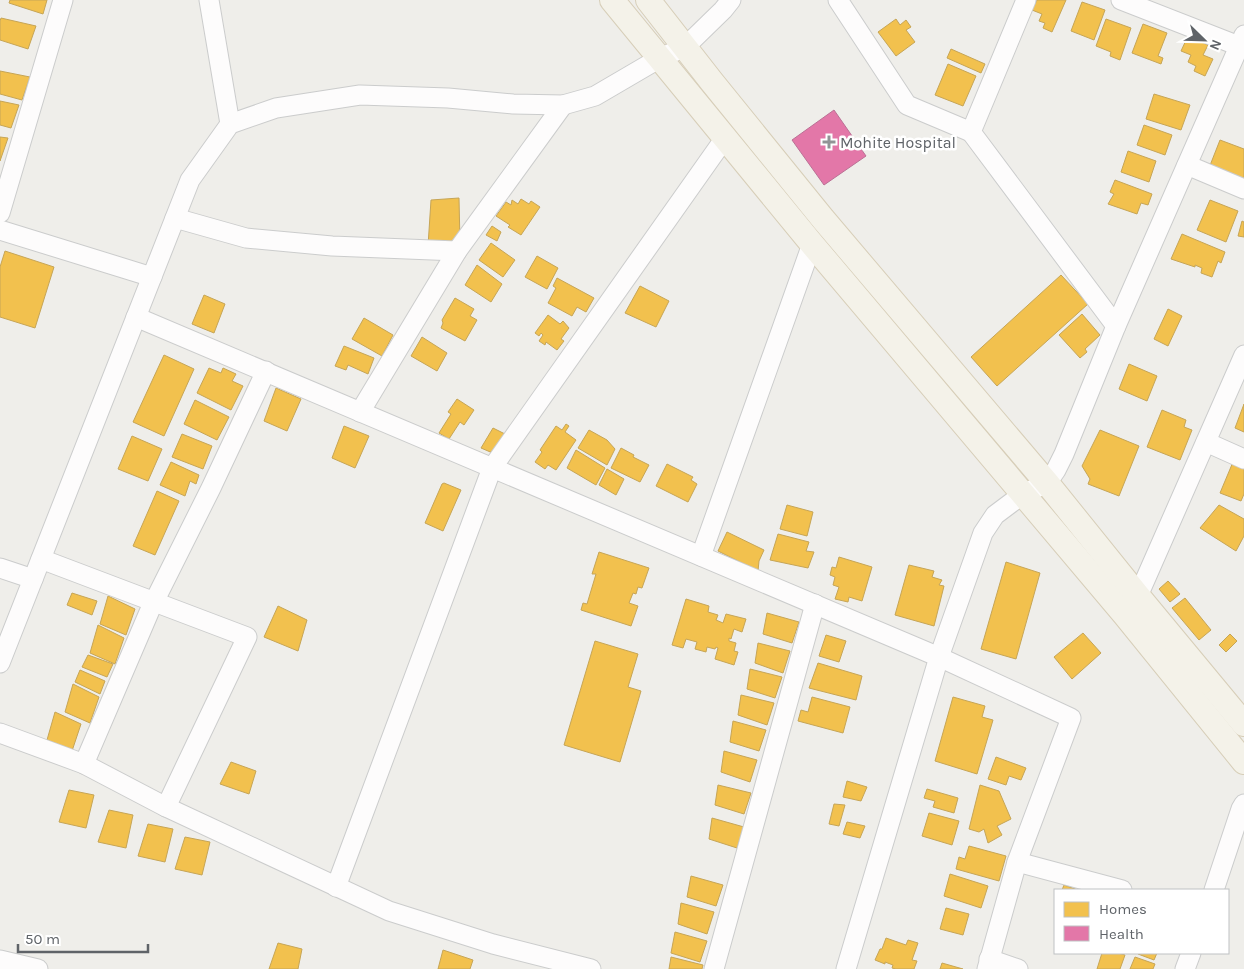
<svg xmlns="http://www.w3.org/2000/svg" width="1244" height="969" font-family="Karla,sans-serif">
	<rect width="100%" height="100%" fill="#efeeea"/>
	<g fill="#f2c14e" stroke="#c6a556">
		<polygon points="10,0 47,0 43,14 9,3"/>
		<polygon points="1037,0 1066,0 1052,32 1043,28 1045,23 1039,21 1042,14 1032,10"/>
		<polygon points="1082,2 1105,10 1094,40 1071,31"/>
		<polygon points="1,18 36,26 28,49 0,40 0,21"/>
		<polygon points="896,19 900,25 906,20 911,27 906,30 915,42 896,56 878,32"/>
		<polygon points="1106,19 1131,28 1120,60 1110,56 1111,52 1096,46"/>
		<polygon points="1143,24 1167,33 1158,56 1163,58 1161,64 1132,53"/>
		<polygon points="1188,36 1208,45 1203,55 1213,59 1205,76 1194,71 1196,66 1188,62 1191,55 1181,51"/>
		<polygon points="951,49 985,64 981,73 947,58"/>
		<polygon points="948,64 976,76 963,106 935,95"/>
		<polygon points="0,71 30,77 22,100 0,94"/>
		<polygon points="1154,94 1190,105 1181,130 1146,119"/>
		<polygon points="0,101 19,105 11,128 0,125"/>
		<polygon points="1144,125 1172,135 1165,155 1137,145"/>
		<polygon points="0,137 8,138 0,161"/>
		<polygon points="1220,140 1244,149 1244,181 1209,168"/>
		<polygon points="1128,151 1156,161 1149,182 1121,172"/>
		<polygon points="1115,180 1152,194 1148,205 1141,203 1137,214 1108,204 1114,194 1110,192"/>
		<polygon points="459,198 460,244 428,246 431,200"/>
		<polygon points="521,199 529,204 531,201 540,207 521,235 508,227 510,225 496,216 506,202 511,205 512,200 518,204"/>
		<polygon points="1210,200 1238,211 1226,242 1197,230"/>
		<polygon points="1242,221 1244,222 1244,237 1238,236"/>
		<polygon points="492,226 501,232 497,241 486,235"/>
		<polygon points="1182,234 1225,252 1221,263 1218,261 1212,277 1201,273 1202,268 1195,265 1195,267 1171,259"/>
		<polygon points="491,243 515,260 503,277 479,260"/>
		<polygon points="5,251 54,267 35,328 0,317 0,267"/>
		<polygon points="537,256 558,268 547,289 525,277"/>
		<polygon points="477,265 502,284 491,302 465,285"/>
		<polygon points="1061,275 1088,304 997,386 971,357"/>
		<polygon points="557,278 594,298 586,312 577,307 572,316 548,303 556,288 553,286"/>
		<polygon points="640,286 669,301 656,327 625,313"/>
		<polygon points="204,295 225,304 214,333 192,324"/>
		<polygon points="455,298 474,309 470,316 477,320 465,341 441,328 443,323 442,320"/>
		<polygon points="1168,309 1182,316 1168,346 1154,339"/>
		<polygon points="1082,314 1100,335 1085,349 1087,352 1080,358 1059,335"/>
		<polygon points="548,315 560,324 563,321 569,328 561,339 564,341 557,350 546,342 545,345 539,341 543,335 541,333 539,336 535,333"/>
		<polygon points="364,318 393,335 382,356 352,339"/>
		<polygon points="422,337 447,353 437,371 411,356"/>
		<polygon points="344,346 374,358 368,374 348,365 346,370 335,366"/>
		<polygon points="164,355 194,369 164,436 133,422"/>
		<polygon points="1129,364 1157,376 1147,401 1119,389"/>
		<polygon points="209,368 221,373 223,368 236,374 232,381 243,386 231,410 197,393"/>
		<polygon points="276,388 301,399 287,431 264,421"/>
		<polygon points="457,399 474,410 464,425 460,422 449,439 439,433 451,414 448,412"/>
		<polygon points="195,400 229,417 217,440 184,424"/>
		<polygon points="1244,404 1244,432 1235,428"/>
		<polygon points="1162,410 1186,420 1184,427 1192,430 1180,460 1147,447"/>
		<polygon points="566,424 569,426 565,432 576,440 556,470 548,465 545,469 535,462 542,452 540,450 556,426 562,430"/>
		<polygon points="344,426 369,436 355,468 332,458"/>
		<polygon points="493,428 507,435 495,454 481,448"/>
		<polygon points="589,430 607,440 615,449 607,465 578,448"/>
		<polygon points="1100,430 1139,446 1119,496 1088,484 1090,479 1082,466"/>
		<polygon points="182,434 212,446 203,469 172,457"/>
		<polygon points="132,436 162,449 148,481 118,469"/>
		<polygon points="621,448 634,455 633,457 649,465 640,482 611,468"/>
		<polygon points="576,450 605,468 596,485 567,468"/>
		<polygon points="171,462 199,475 196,484 190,481 185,496 160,485"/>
		<polygon points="1233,462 1244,467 1244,494 1241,501 1220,493"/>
		<polygon points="667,464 693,477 691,480 697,484 688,502 656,486"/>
		<polygon points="607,469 624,479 616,495 599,485"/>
		<polygon points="444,483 461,490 443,531 425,523 442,484"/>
		<polygon points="157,491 179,501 155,555 133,546"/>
		<polygon points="787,505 813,512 807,536 780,529"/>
		<polygon points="1219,505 1244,519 1244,536 1236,551 1200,528"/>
		<polygon points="727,532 764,550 759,561 758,571 718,551"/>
		<polygon points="778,534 809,542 806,551 814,552 808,568 770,560"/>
		<polygon points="599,552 649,568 642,588 638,587 636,594 633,593 629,603 638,606 631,626 581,610 583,603 587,604 596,574 592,574"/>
		<polygon points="839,557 872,567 862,601 849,597 848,602 835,599 839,587 833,585 835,577 830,575 832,567 836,568"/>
		<polygon points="1006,562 1040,573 1016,659 981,649"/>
		<polygon points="909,565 934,571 932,577 942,580 939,585 944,586 934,626 895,615"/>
		<polygon points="1168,581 1180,594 1170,602 1159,589"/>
		<polygon points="72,593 97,601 92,615 67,605"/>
		<polygon points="108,596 135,609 126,635 100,624"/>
		<polygon points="1185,598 1211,630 1199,640 1172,608"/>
		<polygon points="686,599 709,606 708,612 718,615 716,620 723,623 726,614 746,619 742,632 734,629 731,639 729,638 729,641 736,643 734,651 738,652 734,665 715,659 718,648 716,647 715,649 707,647 706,652 695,649 697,642 686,639 683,648 672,645"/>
		<polygon points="278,606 307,620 298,651 264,637"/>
		<polygon points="767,613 799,622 792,643 763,634"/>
		<polygon points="98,625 124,638 115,664 90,653"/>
		<polygon points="1083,633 1101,653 1072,679 1054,657"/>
		<polygon points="1230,634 1237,641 1226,652 1219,645"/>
		<polygon points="826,635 846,641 839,662 819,656"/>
		<polygon points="595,641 638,654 628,687 641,691 620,762 564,745"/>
		<polygon points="758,643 790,651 783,673 755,663"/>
		<polygon points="88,655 113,664 107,677 82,667"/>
		<polygon points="818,663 862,676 856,700 809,688"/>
		<polygon points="750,669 782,677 775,698 747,689"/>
		<polygon points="80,670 105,681 100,694 75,682"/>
		<polygon points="73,684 99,697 90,723 65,712"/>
		<polygon points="741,695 774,703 767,725 738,715"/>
		<polygon points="812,697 850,707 843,733 798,721 801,710 808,712"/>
		<polygon points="953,697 985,706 982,717 993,720 977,774 935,761"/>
		<polygon points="55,712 81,724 72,751 47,740"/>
		<polygon points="733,721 766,730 759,751 730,742"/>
		<polygon points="724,751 757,760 750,782 721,772"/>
		<polygon points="996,757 1026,768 1021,780 1009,776 1006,785 988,779"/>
		<polygon points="231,762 256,771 249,794 220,784"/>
		<polygon points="847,781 867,787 861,801 843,797"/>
		<polygon points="718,785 751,793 744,814 715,805"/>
		<polygon points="980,785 999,791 1011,819 997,826 1002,835 988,843 984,829 979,832 969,829"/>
		<polygon points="927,789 958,798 954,813 933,807 935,801 924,798"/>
		<polygon points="69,790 94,795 86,828 59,822"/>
		<polygon points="834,804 845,805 839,826 829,824"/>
		<polygon points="109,810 133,815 126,848 98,842"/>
		<polygon points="929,813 959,821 952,845 922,836"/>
		<polygon points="712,818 744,827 737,848 709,839"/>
		<polygon points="847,822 865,826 860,838 843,834"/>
		<polygon points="148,824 173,829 165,862 138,856"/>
		<polygon points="185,837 210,842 202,875 175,869"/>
		<polygon points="969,846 1006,856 999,881 956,869 959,857 965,859"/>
		<polygon points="950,874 988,886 981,908 944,896"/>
		<polygon points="691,876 723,885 716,906 687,897"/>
		<polygon points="1064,885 1078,890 1062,890"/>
		<polygon points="681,903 714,912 707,934 678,924"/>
		<polygon points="946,908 969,914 963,935 940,929"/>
		<polygon points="675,932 707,941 700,962 671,953"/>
		<polygon points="886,938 906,945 908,940 918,943 912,960 917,961 914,969 896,969 892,968 893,965 885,962 885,964 875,960 880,949 882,949"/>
		<polygon points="278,943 302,949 298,969 269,969"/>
		<polygon points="443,950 473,960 470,969 438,969"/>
		<polygon points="1102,953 1118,953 1125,955 1120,969 1097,969"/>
		<polygon points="1138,953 1157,953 1154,960 1138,954"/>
		<polygon points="671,957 703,965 702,969 669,969"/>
		<polygon points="1135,957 1155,964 1153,969 1130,969"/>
		<polygon points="942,963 963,969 940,969"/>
	</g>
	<polygon fill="#e377a8" stroke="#bb7195" points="834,110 866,156 824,185 792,140"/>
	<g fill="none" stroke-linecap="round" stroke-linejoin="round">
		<g stroke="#cbcccc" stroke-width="21">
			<g id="minor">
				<polyline points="209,0 230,124"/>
				<polyline points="838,0 907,105 971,132 1026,0"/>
				<polyline points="1121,0 1239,46"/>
				<polyline points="971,132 1116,326"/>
				<polyline points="1187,165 1244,189"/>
				<polyline points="0,213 63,0"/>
				<polyline points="175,218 246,238 332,246 457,251"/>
				<polyline points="0,230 152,277"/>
				<polyline points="136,317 939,657 1071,718 1017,862 1122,890"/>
				<polyline points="360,412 457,251 563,105"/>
				<polyline points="1206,442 1244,459"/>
				<polyline points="701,556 812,244"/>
				<polyline points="41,559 247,637 166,807"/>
				<polyline points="0,568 33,579"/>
				<polyline points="1138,596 1244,355"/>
				<polyline points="0,663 190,180 230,124 276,108 360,95 448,98 513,104 563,105 595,96 660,58 685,47 723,10 731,0"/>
				<polyline points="0,733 84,764 166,807 389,911 493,944 591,969"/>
				<polyline points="84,764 150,610 211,488 266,371"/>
				<polyline points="336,887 492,468 725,138"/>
				<polyline points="1214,890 1241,809 1244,804"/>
				<polyline points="989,959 1018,969"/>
				<polyline points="0,960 38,969"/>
				<polyline points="714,969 815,604"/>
				<polyline points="846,969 939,657 983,533 995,515 1023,494 1047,483 1056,470 1064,454 1116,326 1244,35"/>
				<polyline points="987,969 1017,862"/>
				<polyline points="1185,969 1191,953"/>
			</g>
		</g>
		<g stroke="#d7ceb8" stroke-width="26">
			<g id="major">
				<polyline points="612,0 812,244 1125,615 1244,762"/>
				<polyline points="648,0 712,82 823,219 1047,483 1138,596 1244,724"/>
			</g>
		</g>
		<use href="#minor" stroke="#fdfcfc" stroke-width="19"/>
		<use href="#major" stroke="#f4f2e9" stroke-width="24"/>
	</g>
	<path fill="#919496" stroke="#fff" stroke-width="2" d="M826.5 134.5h5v5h5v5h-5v5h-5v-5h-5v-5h5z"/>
	<g text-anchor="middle" stroke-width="5" stroke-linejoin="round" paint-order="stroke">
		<g font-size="16" fill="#5f6368" stroke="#fff" text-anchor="start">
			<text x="840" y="148">Mohite Hospital</text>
		</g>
	</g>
	<rect x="1054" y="889" width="175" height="65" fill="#ffffff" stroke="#bfc1c3"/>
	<rect x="1064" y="902" width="25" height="15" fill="#f2c14e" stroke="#bfc1c3"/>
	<text x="1099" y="914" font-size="15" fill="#5f6368">Homes</text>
	<rect x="1064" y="926" width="25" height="15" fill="#e377a8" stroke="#bfc1c3"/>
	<text x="1099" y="939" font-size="15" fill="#5f6368">Health</text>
	<g transform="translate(1204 40) rotate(113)" stroke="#ffffff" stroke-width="4" paint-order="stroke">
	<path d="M0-4L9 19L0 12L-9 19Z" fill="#5f6368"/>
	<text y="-8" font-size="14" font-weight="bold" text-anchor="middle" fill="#5f6368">N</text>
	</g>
	<path d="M18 944v8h130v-8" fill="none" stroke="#5f6368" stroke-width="2.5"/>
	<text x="25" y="944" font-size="15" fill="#5f6368" stroke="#ffffff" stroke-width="4" paint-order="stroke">50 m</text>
</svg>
